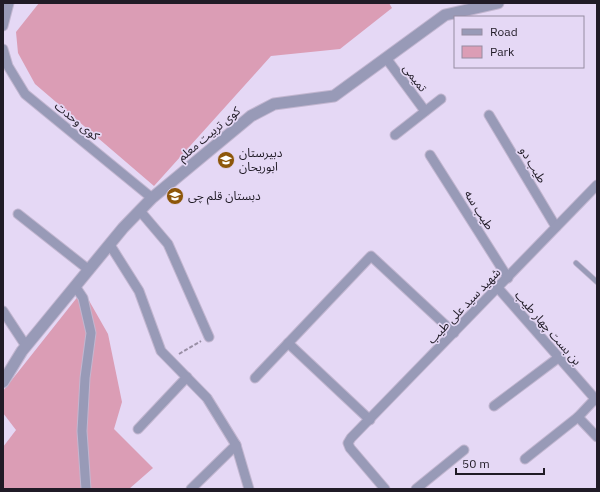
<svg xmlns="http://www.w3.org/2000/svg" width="600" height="492" font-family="'IBM Plex Sans','Noto Sans Arabic',sans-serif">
	<rect width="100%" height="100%" fill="#e5d8f5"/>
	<g fill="#db9db5">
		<polygon points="39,3 389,3 392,8 340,49 271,56 154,186 35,84 18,53 16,32"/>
		<polygon points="83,290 108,334 122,402 114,429 153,468 129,489 3,489 3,447 16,430 3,413 3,391"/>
	</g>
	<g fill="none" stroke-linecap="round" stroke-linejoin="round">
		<g stroke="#c2b6d0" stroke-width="6">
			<polyline id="service" points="576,263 597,282"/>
		</g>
		<g stroke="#c2b6d0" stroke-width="11">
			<g id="minor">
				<polyline points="3,26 9,3"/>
				<polyline points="3,49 8,66 25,94 152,198"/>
				<polyline points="386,58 425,111"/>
				<polyline points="489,115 556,227"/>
				<polyline points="395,135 441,99"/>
				<polyline points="430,155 508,278"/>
				<polyline points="140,211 168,244 209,337"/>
				<polyline points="18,214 89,270"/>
				<polyline points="110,245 139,291 161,351 207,398 236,445 249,489"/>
				<polyline points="75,286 83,298 91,333 85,378 82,431 86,489"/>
				<polyline points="498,288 597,401"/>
				<polyline points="3,311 26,346"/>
				<polyline points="288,343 370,420"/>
				<polyline points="255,378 371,256 454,333"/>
				<polyline points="494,406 558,358"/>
				<polyline points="578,417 597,437"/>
				<polyline points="138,429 187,377"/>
				<polyline points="525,459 578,417 595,399"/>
				<polyline points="191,489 236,445"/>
				<polyline points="385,489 350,448 348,443 351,438 597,185"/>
				<polyline points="416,489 464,450"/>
			</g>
		</g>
		<g stroke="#c2b6d0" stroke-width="13">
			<polyline id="tertiary" points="3,382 22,351 123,228 152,198 251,116 274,104 334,96 445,15 498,3"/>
		</g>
		<polyline stroke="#998fa5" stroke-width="2" stroke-dasharray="4 2" stroke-linecap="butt" points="179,354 201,341"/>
		<use href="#service" stroke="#989ab7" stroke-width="4.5"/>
		<use href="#minor" stroke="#989ab7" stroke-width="9"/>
		<use href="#tertiary" stroke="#989ab7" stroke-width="11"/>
	</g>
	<defs>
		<g id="school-disc" transform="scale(0.9)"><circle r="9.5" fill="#8d560a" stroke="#e5d8f5"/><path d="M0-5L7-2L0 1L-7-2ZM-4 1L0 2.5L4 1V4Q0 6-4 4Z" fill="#fff"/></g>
	</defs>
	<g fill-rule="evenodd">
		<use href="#school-disc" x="226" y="160"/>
		<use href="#school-disc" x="175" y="196"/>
	</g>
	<g text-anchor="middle" stroke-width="3.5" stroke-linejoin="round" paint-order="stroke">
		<g font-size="12" fill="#201b26" stroke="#e5d8f5">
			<text transform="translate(415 78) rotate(53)" y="4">تمیمی</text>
			<text transform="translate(77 121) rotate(39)" y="4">کوی وحدت</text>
			<text transform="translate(209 134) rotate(-40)" y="4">کوی تربیت معلم</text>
			<text transform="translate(533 165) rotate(59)" y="4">طیب دو</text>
			<text transform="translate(479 210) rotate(58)" y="4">طیب سه</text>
			<text transform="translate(464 306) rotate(-46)" y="4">شهید سید علی طیب</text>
			<text transform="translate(548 328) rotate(49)" y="4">بن بست چهار طیب</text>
		</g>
		<g font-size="12" fill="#201b26" stroke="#e5d8f5" text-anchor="start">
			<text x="239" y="157">دبیرستان<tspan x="239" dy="14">ابوریحان</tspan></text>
			<text x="188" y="200">دبستان قلم چی</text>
		</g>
	</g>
	<rect width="600" height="492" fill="none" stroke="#201b26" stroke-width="8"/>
	<rect x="454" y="16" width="130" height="52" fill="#e5d8f5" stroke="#968ca2"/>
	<rect x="462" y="29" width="20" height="6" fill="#989ab7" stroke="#968ca2"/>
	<text x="490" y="36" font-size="12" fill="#201b26">Road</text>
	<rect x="462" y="46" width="20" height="12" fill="#db9db5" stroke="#968ca2"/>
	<text x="490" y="56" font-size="12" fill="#201b26">Park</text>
	<path d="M456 468v6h88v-6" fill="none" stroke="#201b26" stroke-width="2"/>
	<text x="462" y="468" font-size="12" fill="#201b26" stroke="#e5d8f5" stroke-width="3" paint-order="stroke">50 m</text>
</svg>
